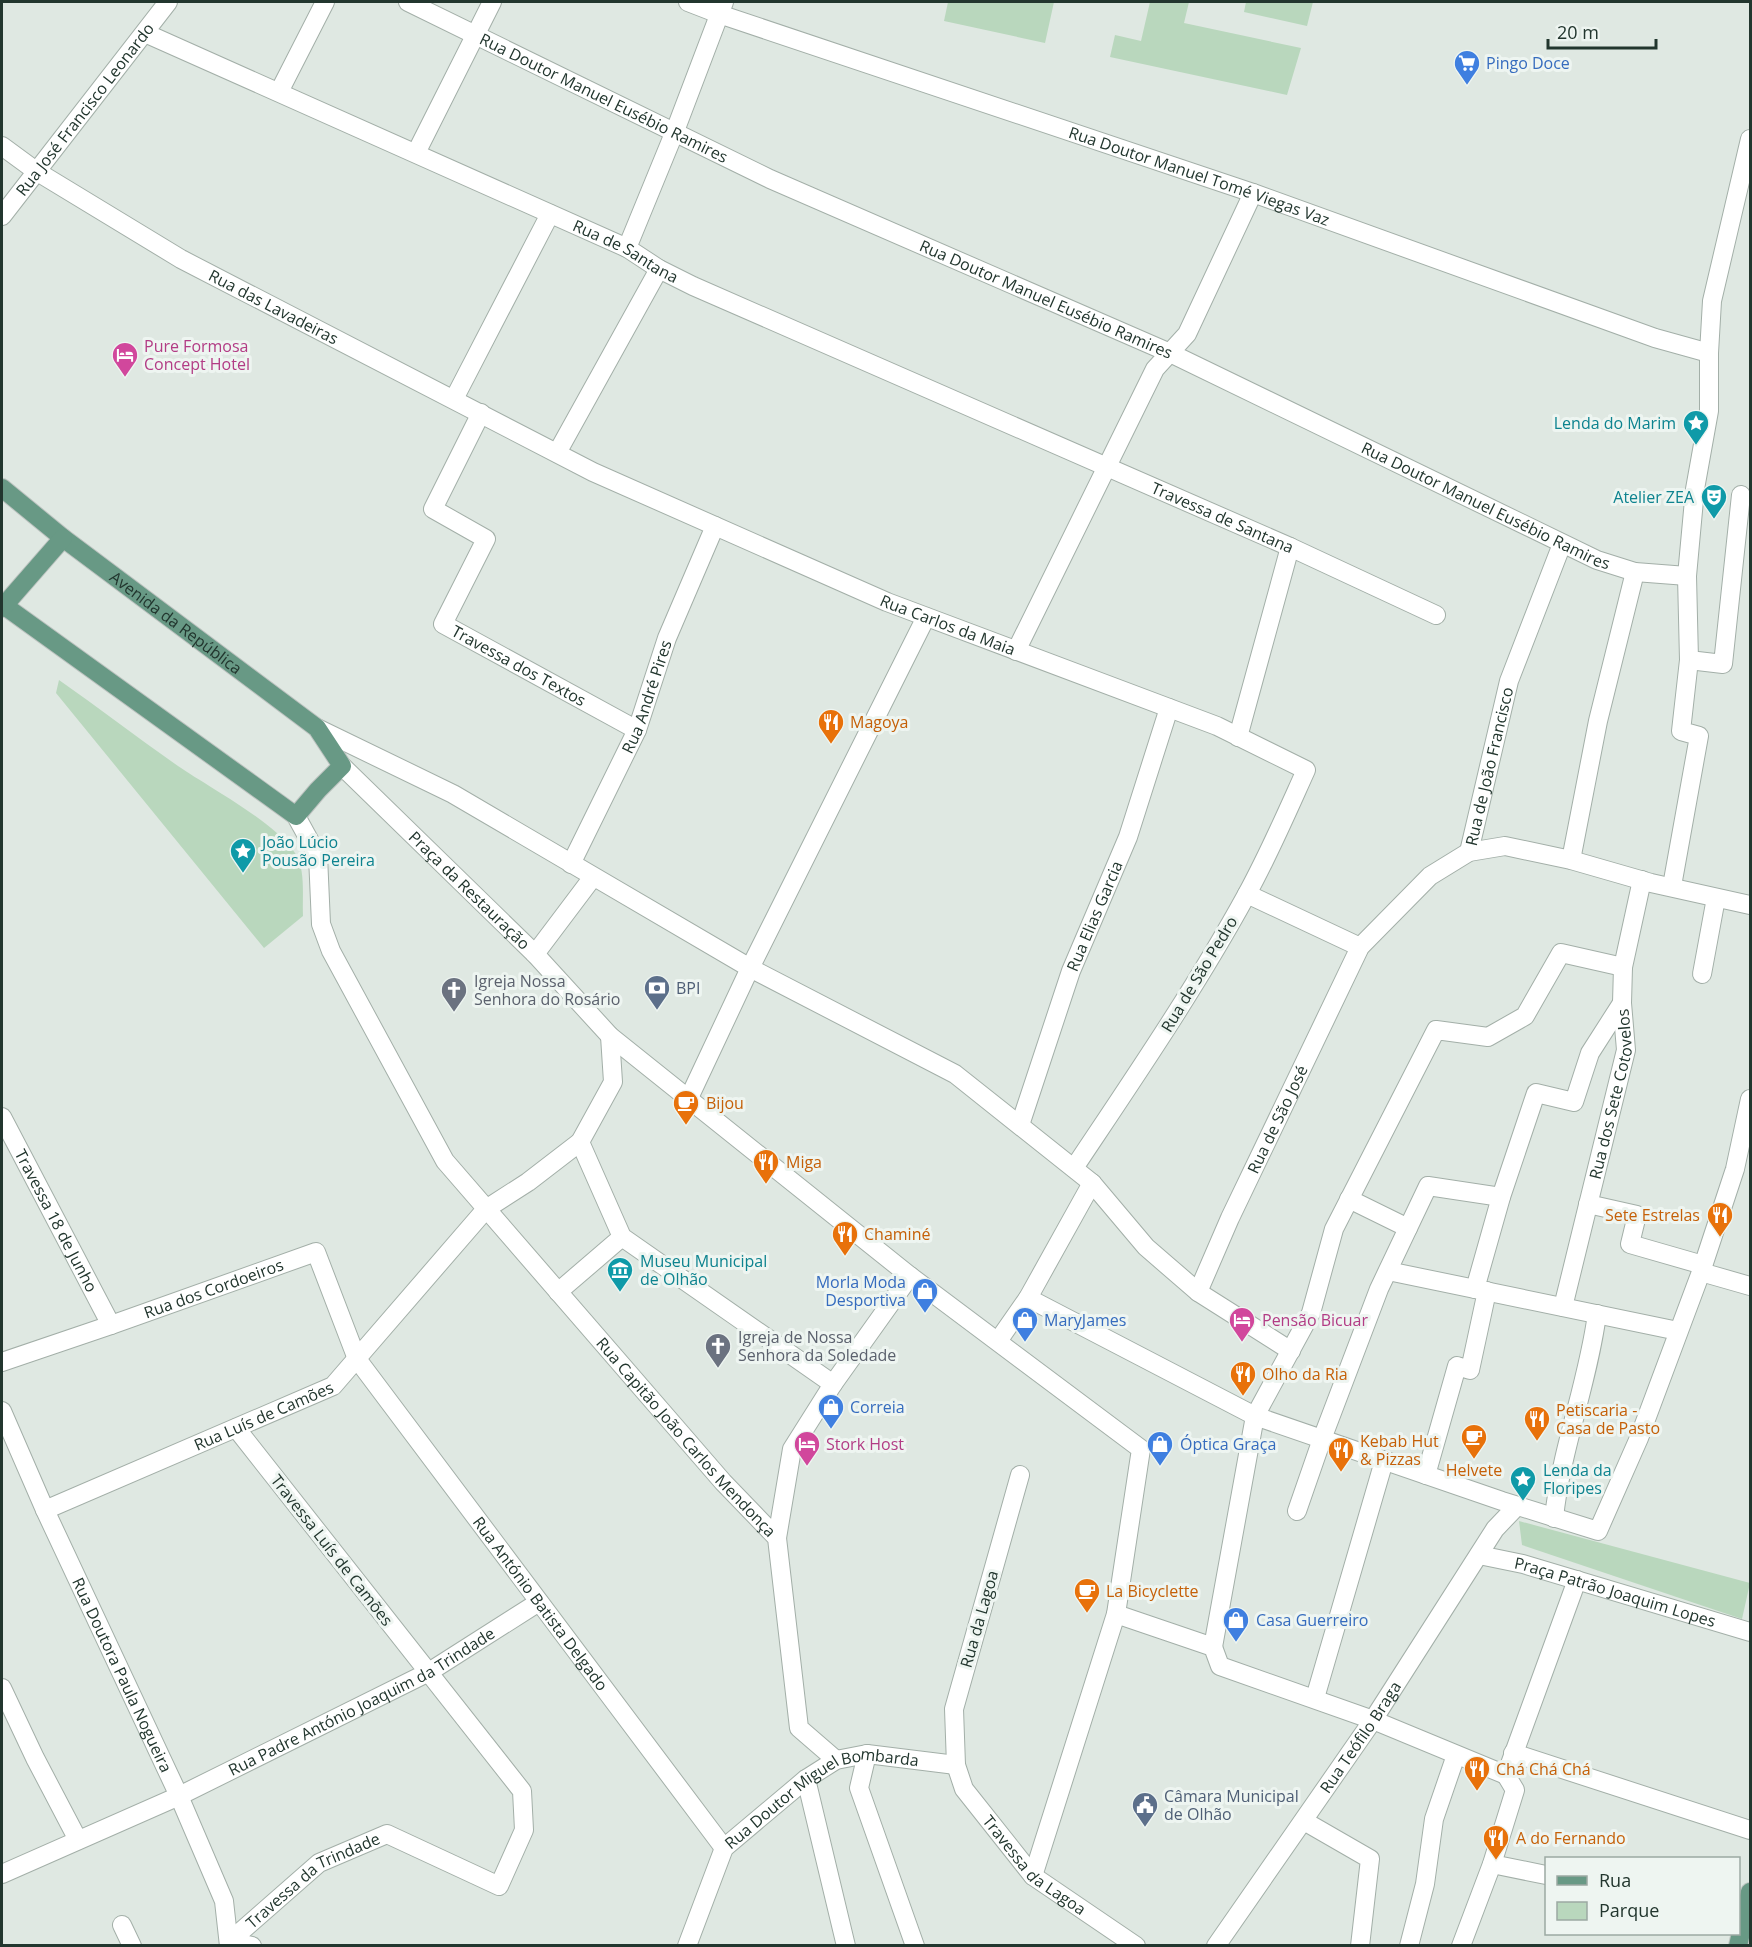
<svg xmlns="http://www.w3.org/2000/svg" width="1752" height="1947" font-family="'Open Sans',sans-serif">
	<rect width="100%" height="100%" fill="#dfe8e2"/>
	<g fill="#b9d7bd">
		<polygon points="948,2 1054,2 1045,43 944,21"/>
		<polygon points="1150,2 1189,2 1184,23 1301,48 1287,95 1110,57 1115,35 1141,41"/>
		<polygon points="1246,2 1313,2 1307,26 1244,12"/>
		<path d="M59 680C99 708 138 738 178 766 210 788 275 822 295 853 306 869 302 897 303 916L264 948 56 693Z"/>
		<polygon points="1519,1521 1750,1583 1742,1619 1522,1545"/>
	</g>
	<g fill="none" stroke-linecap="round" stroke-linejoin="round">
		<g stroke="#a3afa8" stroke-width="20">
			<g id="minor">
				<path id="s1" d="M408 2 770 179 1170 353 1597 560 1635 572 1687 576"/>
				<path id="s2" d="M688 2 719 14 1253 193 1655 338 1709 353"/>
				<path id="s3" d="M145 33 627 248 659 269 693 286 1290 547 1436 615"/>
				<polyline points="279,92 325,2"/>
				<path id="s4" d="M2 146 36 171 181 259 593 472 887 602 1217 726 1306 770C1287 812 1269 854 1247 894 1195 989 1134 1078 1074 1168"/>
				<polyline points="416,153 492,2"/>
				<path id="s5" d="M2 216 168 2"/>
				<polyline points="627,248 675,131 724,2"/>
				<polyline points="454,399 550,214"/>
				<path id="s6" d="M481 413 433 509 486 539 443 624 637 730"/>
				<polyline points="557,453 659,269"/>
				<polyline points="1016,651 1155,369 1187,334 1253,193"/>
				<polyline points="1689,660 1723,664 1741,495"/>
				<polyline points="317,728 453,794 750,968 955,1074 1092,1183 1146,1247 1198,1292 1291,1351"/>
				<polyline points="1238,737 1290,547"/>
				<path id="s7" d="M342 766 535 954 610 1036 910 1276 1141 1449 1116 1614 1213 1647 1220 1666 1373 1720 1506 1775"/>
				<path id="s8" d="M296 816 318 856 321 924 331 951 445 1161 723 1482 777 1538 799 1728 836 1760"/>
				<path id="s9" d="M1469 852 1509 681 1562 544"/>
				<polyline points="1571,860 1598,721 1635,572"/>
				<path id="s10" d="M571 864 637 730 667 638 715 526"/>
				<polyline points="1672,886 1699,736 1681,731 1689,660 1687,576 1695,489 1709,411 1709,353 1712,301 1750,139"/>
				<polyline points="1247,894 1360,947"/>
				<polyline points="535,954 593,877"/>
				<polyline points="1702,974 1716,898"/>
				<polyline points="688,1100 750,968 926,617"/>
				<path id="s11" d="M2 1117 111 1325"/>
				<path id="s12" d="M1020 1125 1071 971 1128 837 1169 708"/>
				<polyline points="580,1142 622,1237 833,1384"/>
				<polyline points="1349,1199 1408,1228"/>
				<polyline points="1588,1204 1637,1215 1630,1244 1703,1265"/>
				<polyline points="1388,1271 1678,1331"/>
				<polyline points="1701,1272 1750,1286"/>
				<polyline points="1475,1289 1501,1197 1536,1093 1574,1102 1590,1053 1622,1003"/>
				<polyline points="558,1292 622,1237"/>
				<path id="s13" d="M1198 1292 1230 1218 1360 947 1430 876 1469 852 1505 846 1571 860 1651 883 1750 905"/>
				<polyline points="1028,1298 1255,1416 1502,1501 1598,1531 1639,1438 1701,1272 1735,1169 1750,1099"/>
				<path id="s14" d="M1563 1307 1626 1050 1622 1003 1623 967 1642 880"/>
				<polyline points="998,1341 1028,1298 1092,1183"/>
				<path id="s15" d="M2 1362 111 1325 316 1252 357 1359 724 1848"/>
				<path id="s16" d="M2 1411 45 1510 179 1796 224 1901 229 1946"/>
				<path id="s17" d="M1020 1475 954 1709 956 1765 964 1789 1033 1876 1136 1946"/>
				<polyline points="1426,1475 1457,1366 1470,1370 1487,1291"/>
				<path id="s18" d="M45 1510 333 1386 486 1209 528 1182 580 1142 613 1082 610 1036"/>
				<polyline points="1297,1511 1322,1439 1379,1289 1428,1186 1501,1197"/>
				<path d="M1554 1518C1561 1449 1588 1383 1597 1314"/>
				<polyline points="777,1538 792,1449 833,1384 910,1276"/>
				<path id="s19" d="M1479 1555 1523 1564 1750 1632"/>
				<polyline points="1213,1647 1255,1416 1311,1313 1334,1229 1436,1030 1488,1037 1525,1016 1561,953 1623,967"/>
				<polyline points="2,1688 35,1758 78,1840"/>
				<polyline points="1315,1698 1384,1461"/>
				<polyline points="1513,1753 1750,1830"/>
				<polyline points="867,1754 859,1788 915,1946"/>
				<polyline points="806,1779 846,1946"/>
				<polyline points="1304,1821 1370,1859 1360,1946"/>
				<polyline points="1492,1864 1546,1875"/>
				<path id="s20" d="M2 1874 179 1796 429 1672 539 1602"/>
				<polyline points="1033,1876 1116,1614"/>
				<polyline points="122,1925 132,1946"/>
				<path id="s21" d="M230 1941 319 1863 387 1834 499 1886 524 1830 522 1791 236 1428"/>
				<polyline points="230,1941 252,1946"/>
				<path id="s22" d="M687 1946 724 1848 806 1779 836 1760 867 1754 956 1765"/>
				<path id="s23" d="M1216 1946 1373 1720 1495 1529 1517 1506"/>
				<polyline points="1409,1946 1425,1884 1434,1819 1456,1755"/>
				<polyline points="1461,1946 1492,1864 1515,1790 1506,1775 1577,1580"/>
			</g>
		</g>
		<g stroke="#bdc3c0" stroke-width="20">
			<g id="major">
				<path id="s24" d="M2 488 63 538 317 728 342 766 318 790 296 816 2 604"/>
				<polyline points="2,608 63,538"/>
				<polyline points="1738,1946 1750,1892"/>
			</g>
		</g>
		<use href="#minor" stroke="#fff" stroke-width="18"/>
		<use href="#major" stroke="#689985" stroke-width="18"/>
	</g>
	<defs>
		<g id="supermarket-pin" transform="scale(1.35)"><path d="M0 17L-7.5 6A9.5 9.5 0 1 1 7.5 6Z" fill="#3f7fe0" stroke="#eef5f1"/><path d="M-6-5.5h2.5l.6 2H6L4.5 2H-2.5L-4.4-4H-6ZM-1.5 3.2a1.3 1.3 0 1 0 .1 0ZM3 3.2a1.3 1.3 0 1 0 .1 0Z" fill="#fff"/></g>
		<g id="hotel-pin" transform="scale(1.35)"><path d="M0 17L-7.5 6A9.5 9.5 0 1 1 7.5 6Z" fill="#d1479c" stroke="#eef5f1"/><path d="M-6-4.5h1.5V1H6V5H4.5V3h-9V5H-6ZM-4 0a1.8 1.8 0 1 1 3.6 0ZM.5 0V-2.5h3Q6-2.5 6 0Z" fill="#fff"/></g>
		<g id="sight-pin" transform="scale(1.35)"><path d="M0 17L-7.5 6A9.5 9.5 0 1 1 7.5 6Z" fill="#0f9aa8" stroke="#eef5f1"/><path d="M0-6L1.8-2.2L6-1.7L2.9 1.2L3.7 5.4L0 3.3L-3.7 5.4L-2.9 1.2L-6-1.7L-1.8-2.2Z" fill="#fff"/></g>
		<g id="theatre-pin" transform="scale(1.35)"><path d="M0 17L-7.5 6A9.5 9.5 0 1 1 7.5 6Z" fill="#0f9aa8" stroke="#eef5f1"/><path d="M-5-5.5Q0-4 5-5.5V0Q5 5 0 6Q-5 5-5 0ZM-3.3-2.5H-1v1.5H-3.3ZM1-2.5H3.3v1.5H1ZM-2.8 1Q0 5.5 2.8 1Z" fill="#fff"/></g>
		<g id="restaurant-pin" transform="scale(1.35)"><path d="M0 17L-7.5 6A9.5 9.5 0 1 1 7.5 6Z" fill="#e8710a" stroke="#eef5f1"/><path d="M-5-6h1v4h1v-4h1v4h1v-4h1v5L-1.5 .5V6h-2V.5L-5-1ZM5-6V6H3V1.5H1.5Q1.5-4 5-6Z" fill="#fff"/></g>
		<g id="bank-pin" transform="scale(1.35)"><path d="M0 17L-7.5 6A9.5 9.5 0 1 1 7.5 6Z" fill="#5c6f8a" stroke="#eef5f1"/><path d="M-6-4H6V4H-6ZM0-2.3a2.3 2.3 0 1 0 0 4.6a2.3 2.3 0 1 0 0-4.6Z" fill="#fff"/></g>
		<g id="church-pin" transform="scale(1.35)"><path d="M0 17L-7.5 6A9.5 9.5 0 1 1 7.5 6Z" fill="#6b7280" stroke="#eef5f1"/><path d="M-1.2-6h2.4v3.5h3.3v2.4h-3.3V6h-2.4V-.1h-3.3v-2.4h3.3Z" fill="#fff"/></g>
		<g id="cafe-pin" transform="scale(1.35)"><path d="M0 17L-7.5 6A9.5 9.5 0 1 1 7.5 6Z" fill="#e8710a" stroke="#eef5f1"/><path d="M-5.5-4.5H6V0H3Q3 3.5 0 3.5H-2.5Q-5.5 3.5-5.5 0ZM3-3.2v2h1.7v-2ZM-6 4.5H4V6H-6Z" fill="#fff"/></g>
		<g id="museum-pin" transform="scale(1.35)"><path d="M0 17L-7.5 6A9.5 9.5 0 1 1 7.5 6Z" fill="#0f9aa8" stroke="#eef5f1"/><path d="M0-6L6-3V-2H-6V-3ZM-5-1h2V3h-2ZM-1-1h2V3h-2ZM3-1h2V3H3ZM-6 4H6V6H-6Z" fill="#fff"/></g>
		<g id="shop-pin" transform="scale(1.35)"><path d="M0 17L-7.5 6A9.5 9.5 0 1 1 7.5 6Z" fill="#3f7fe0" stroke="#eef5f1"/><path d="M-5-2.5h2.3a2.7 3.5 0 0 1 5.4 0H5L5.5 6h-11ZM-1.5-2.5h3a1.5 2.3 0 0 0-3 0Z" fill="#fff"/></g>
		<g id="civic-pin" transform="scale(1.35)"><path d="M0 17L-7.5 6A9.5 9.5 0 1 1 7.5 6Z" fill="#5c6f8a" stroke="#eef5f1"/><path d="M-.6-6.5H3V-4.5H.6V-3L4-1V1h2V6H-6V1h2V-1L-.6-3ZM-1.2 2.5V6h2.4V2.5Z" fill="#fff"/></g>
	</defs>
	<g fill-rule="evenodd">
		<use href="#supermarket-pin" x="1467" y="63"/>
		<use href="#hotel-pin" x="125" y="355"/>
		<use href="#sight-pin" x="1696" y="423"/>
		<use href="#theatre-pin" x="1714" y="497"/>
		<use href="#restaurant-pin" x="831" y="722"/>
		<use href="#sight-pin" x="243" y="851"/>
		<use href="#bank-pin" x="657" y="988"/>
		<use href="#church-pin" x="454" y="990"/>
		<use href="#cafe-pin" x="686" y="1103"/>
		<use href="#restaurant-pin" x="766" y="1162"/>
		<use href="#restaurant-pin" x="1720" y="1215"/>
		<use href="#restaurant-pin" x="845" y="1234"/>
		<use href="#museum-pin" x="620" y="1270"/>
		<use href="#shop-pin" x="925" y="1291"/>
		<use href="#shop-pin" x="1025" y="1320"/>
		<use href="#hotel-pin" x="1242" y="1320"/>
		<use href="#church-pin" x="718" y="1346"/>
		<use href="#restaurant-pin" x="1243" y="1374"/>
		<use href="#shop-pin" x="831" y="1407"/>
		<use href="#restaurant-pin" x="1537" y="1419"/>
		<use href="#cafe-pin" x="1474" y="1437"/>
		<use href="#hotel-pin" x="807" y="1444"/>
		<use href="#shop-pin" x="1160" y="1444"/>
		<use href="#restaurant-pin" x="1341" y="1450"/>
		<use href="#sight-pin" x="1523" y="1479"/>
		<use href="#cafe-pin" x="1087" y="1591"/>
		<use href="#shop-pin" x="1236" y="1620"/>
		<use href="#restaurant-pin" x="1477" y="1769"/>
		<use href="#civic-pin" x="1145" y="1805"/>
		<use href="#restaurant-pin" x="1496" y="1838"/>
	</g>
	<g text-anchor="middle" stroke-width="6" stroke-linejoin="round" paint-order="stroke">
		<g font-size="16" fill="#366cbe" stroke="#eef5f1" text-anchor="start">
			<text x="1486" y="69">Pingo Doce</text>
			<text x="906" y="1288" text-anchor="end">Morla Moda<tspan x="906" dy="18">Desportiva</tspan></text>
			<text x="1044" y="1326">MaryJames</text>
			<text x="850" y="1413">Correia</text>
			<text x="1180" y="1450">Óptica Graça</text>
			<text x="1256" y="1626">Casa Guerreiro</text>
		</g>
		<g font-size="16" fill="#22362e" stroke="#eef5f1">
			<text dy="6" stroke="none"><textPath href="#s1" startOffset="218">Rua Doutor Manuel Eusébio Ramires</textPath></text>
			<text dy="6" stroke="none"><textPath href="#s5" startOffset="135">Rua José Francisco Leonardo</textPath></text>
			<text dy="6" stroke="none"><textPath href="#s2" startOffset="540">Rua Doutor Manuel Tomé Viegas Vaz</textPath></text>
			<text dy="6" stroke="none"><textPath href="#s3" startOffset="528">Rua de Santana</textPath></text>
			<text dy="6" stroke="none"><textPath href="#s1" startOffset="704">Rua Doutor Manuel Eusébio Ramires</textPath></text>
			<text dy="6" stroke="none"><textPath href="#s4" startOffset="316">Rua das Lavadeiras</textPath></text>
			<text dy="6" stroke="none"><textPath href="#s1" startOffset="1190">Rua Doutor Manuel Eusébio Ramires</textPath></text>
			<text dy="6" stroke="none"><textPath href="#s3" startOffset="1182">Travessa de Santana</textPath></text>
			<text dy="6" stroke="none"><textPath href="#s24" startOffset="220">Avenida da República</textPath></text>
			<text dy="6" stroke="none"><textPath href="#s4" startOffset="1062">Rua Carlos da Maia</textPath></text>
			<text dy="6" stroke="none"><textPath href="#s6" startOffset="350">Travessa dos Textos</textPath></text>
			<text dy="6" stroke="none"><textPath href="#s10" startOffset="184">Rua André Pires</textPath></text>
			<text dy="6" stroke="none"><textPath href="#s9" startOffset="88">Rua de João Francisco</textPath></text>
			<text dy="6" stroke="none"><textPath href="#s7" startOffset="178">Praça da Restauração</textPath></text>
			<text dy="6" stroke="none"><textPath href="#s12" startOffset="222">Rua Elias Garcia</textPath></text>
			<text transform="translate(1199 974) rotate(-59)" y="6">Rua de São Pedro</text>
			<text dy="6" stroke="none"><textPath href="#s14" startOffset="219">Rua dos Sete Cotovelos</textPath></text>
			<text dy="6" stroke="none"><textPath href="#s13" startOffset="190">Rua de São José</textPath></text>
			<text dy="6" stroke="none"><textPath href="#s11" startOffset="117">Travessa 18 de Junho</textPath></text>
			<text dy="6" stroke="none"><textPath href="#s15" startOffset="224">Rua dos Cordoeiros</textPath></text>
			<text dy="6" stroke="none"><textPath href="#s18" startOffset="238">Rua Luís de Camões</textPath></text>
			<text dy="6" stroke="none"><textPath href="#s8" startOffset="748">Rua Capitão João Carlos Mendonça</textPath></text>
			<text transform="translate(332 1550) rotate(52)" y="6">Travessa Luís de Camões</text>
			<text dy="6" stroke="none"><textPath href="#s19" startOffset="141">Praça Patrão Joaquim Lopes</textPath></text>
			<text dy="6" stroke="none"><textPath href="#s15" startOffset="753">Rua António Batista Delgado</textPath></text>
			<text transform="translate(979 1619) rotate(-74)" y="6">Rua da Lagoa</text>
			<text dy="6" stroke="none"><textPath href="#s16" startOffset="290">Rua Doutora Paula Nogueira</textPath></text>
			<text dy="6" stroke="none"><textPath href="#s20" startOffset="399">Rua Padre António Joaquim da Trindade</textPath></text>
			<text dy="6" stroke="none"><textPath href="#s23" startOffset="254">Rua Teófilo Braga</textPath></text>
			<text dy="6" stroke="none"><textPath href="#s22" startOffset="220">Rua Doutor Miguel Bombarda</textPath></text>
			<text dy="6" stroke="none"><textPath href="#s17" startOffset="429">Travessa da Lagoa</textPath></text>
			<text dy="6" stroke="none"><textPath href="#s21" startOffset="104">Travessa da Trindade</textPath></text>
		</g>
		<g font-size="16" fill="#b23c85" stroke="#eef5f1" text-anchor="start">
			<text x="144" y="352">Pure Formosa<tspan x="144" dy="18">Concept Hotel</tspan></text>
			<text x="1262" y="1326">Pensão Bicuar</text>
			<text x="826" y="1450">Stork Host</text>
		</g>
		<g font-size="16" fill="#0d838f" stroke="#eef5f1" text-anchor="start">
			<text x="1676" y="429" text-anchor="end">Lenda do Marim</text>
			<text x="1694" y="503" text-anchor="end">Atelier ZEA</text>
			<text x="262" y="848">João Lúcio<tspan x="262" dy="18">Pousão Pereira</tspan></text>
			<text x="640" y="1267">Museu Municipal<tspan x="640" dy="18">de Olhão</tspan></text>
			<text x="1543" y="1476">Lenda da<tspan x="1543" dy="18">Floripes</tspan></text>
		</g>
		<g font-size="16" fill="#c56008" stroke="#eef5f1" text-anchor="start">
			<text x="850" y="728">Magoya</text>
			<text x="706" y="1109">Bijou</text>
			<text x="786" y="1168">Miga</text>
			<text x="1700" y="1221" text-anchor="end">Sete Estrelas</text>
			<text x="864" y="1240">Chaminé</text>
			<text x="1262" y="1380">Olho da Ria</text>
			<text x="1556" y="1416">Petiscaria -<tspan x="1556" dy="18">Casa de Pasto</tspan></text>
			<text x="1360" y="1447">Kebab Hut<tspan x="1360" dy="18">&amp; Pizzas</tspan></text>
			<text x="1474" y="1476" text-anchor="middle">Helvete</text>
			<text x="1106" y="1597">La Bicyclette</text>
			<text x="1496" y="1775">Chá Chá Chá</text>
			<text x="1516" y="1844">A do Fernando</text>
		</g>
		<g font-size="16" fill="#5b616d" stroke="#eef5f1" text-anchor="start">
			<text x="474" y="987">Igreja Nossa<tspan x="474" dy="18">Senhora do Rosário</tspan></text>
			<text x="738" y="1343">Igreja de Nossa<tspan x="738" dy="18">Senhora da Soledade</tspan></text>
		</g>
		<g font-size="16" fill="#4e5e75" stroke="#eef5f1" text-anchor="start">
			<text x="676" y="994">BPI</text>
			<text x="1164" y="1802">Câmara Municipal<tspan x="1164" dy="18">de Olhão</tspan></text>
		</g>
	</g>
	<rect width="1752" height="1947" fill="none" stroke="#22362e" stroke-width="6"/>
	<rect x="1545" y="1857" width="195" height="78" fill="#eef5f1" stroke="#9ca9a3" stroke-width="1.5"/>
	<rect x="1557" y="1876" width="30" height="9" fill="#689985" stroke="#9ca9a3" stroke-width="1.5"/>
	<text x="1599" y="1887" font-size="18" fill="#22362e">Rua</text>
	<rect x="1557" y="1902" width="30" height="18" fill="#b9d7bd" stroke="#9ca9a3" stroke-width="1.5"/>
	<text x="1599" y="1917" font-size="18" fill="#22362e">Parque</text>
	<path d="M1548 39v9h108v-9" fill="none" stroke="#22362e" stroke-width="3"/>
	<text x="1557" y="39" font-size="18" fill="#22362e" stroke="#eef5f1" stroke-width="4.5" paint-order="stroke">20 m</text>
</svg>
